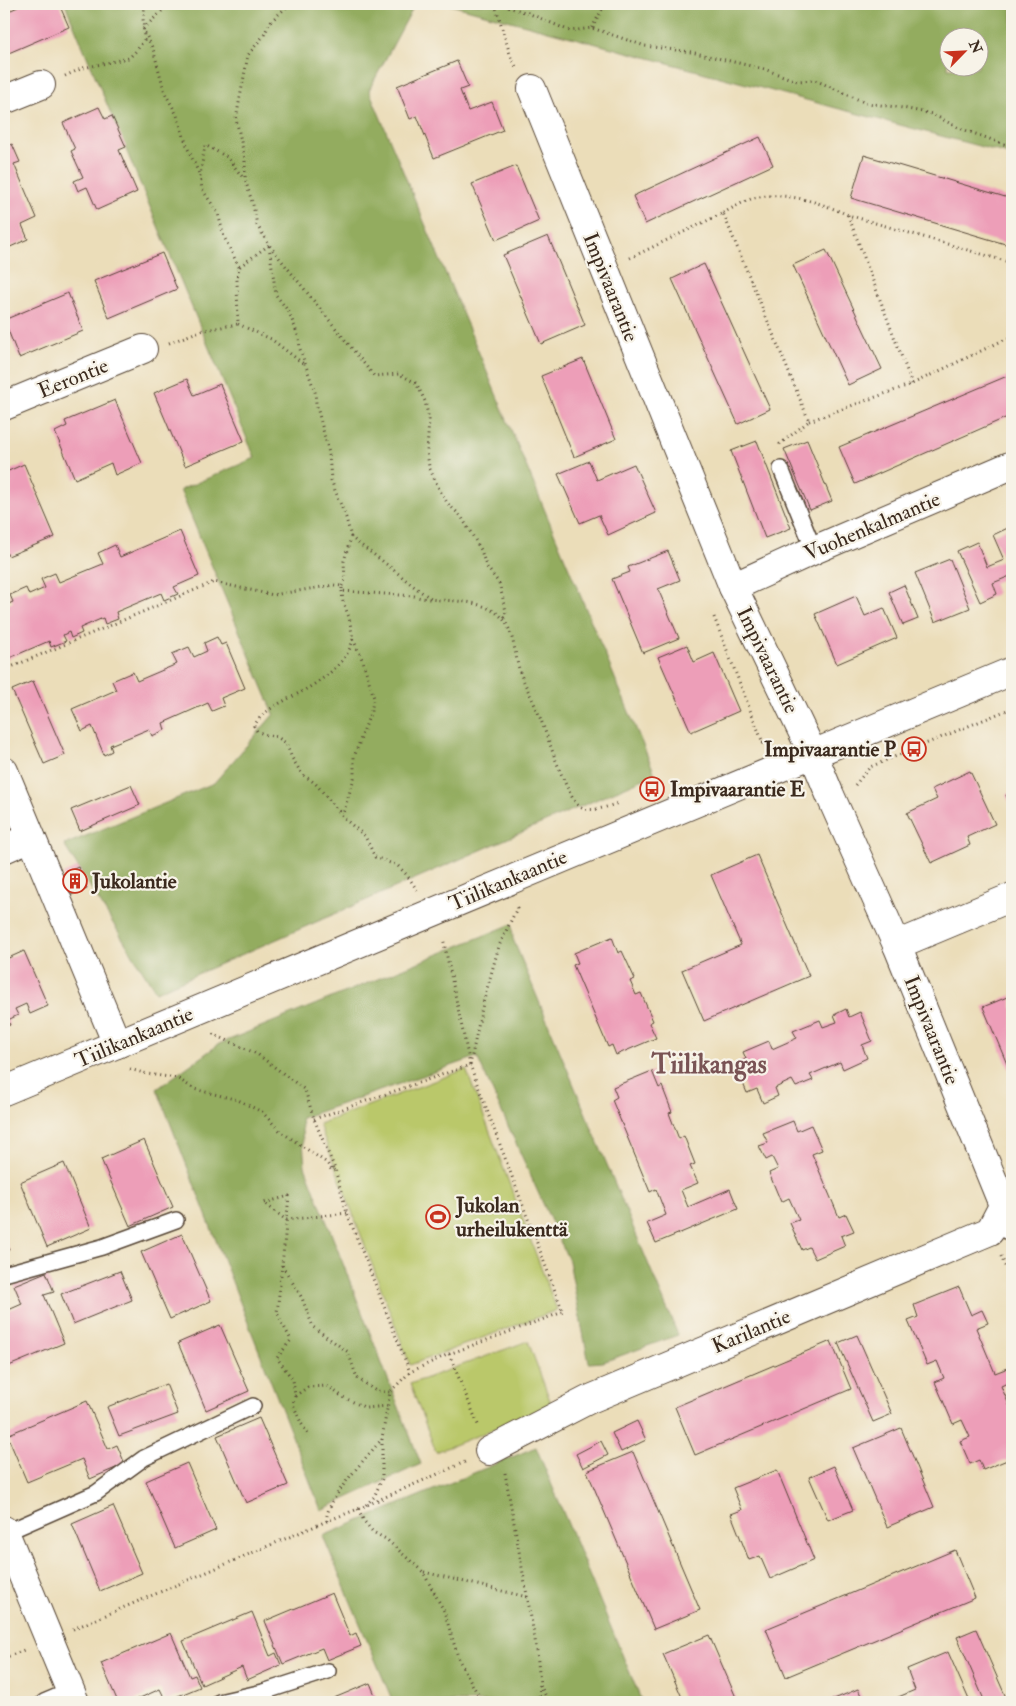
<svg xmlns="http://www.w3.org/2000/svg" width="1016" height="1706" font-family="'IM FELL Double Pica',serif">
	<rect width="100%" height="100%" fill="#f7f3e8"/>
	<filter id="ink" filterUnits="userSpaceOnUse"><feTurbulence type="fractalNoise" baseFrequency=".02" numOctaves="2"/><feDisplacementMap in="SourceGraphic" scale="10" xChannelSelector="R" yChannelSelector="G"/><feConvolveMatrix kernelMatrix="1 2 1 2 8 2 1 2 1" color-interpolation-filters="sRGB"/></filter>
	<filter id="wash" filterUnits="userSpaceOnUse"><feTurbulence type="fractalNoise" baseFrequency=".0096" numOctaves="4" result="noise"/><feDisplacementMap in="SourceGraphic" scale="20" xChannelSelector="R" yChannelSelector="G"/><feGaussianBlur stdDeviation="1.12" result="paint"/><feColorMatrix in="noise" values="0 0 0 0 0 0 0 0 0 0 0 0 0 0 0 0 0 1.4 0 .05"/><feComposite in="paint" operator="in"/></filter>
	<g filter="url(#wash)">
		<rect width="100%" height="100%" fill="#ebddb9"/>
		<g fill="#bac86a" stroke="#7a7944">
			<polygon points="466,1069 557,1310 410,1365 319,1124"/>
			<polygon points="528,1341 552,1406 436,1452 410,1384"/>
		</g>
		<g fill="#93ac5e" stroke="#676b3e" fill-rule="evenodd">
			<polygon points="65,4 415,4 369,90 655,774 156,992 64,845 214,783 274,714 180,490 255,458"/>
			<path d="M447 4H1012V155ZM948 38H978V68H948Z"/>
			<polygon points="512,924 513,939 678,1335 603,1362 589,1363 569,1261 477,1057 301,1118 305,1166 421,1464 321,1510 157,1089 219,1044"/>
			<polygon points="536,1447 642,1702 393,1702 323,1536"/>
		</g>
		<g id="blocks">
			<g fill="#ed9eb8">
				<polygon points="17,4 59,4 69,27 4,55 4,13 18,7"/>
				<polygon points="457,61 468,87 460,90 468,111 492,102 503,130 434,158 417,116 410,119 397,86"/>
				<polygon points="99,107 105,119 112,116 126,147 119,150 137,192 97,210 87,187 78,191 74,181 83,177 71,151 75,149 63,123"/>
				<polygon points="760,137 773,165 645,224 633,196"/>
				<polygon points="12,144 20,162 14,164 37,218 22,225 28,239 8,248 4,238 4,148"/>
				<polygon points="864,155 1012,199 1012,246 851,198"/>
				<polygon points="516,166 539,221 496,240 472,184"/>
				<polygon points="548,236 585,325 541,344 503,255"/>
				<polygon points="826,250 882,369 848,385 793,265"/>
				<polygon points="162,253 177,289 109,318 94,281"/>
				<polygon points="704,264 770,409 738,424 672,279"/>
				<polygon points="68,293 83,331 19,358 4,320"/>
				<polygon points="583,359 616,439 574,457 541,376"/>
				<polygon points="1012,374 1012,415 855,484 839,447"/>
				<polygon points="187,379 194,395 220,384 244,441 185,466 154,393"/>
				<polygon points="115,400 142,463 115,475 111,463 75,479 55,432 67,426 65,421"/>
				<polygon points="807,440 832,501 810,510 784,449"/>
				<polygon points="757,441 791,528 765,538 731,451"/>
				<polygon points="589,461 597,480 634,464 656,513 608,535 599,515 580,523 558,474"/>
				<polygon points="24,464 55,537 8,556 4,547 4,473"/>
				<polygon points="1012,526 1012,580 1010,576 993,583 997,594 980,602 957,551 977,542 987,567 1004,560 993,535"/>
				<polygon points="180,531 199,576 174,587 178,594 164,600 161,593 116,612 118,619 105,624 103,618 80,628 82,633 71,638 69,632 63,635 66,641 51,647 49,641 7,659 4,652 4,606 13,602 10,595 26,588 29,595 45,588 41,579 55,573 59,582 103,564 98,553 115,545 120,557"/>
				<polygon points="668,551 680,580 658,589 679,638 643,653 612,579 630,572 628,567"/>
				<polygon points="950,559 970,608 935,622 915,573"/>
				<polygon points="904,585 918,619 903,625 889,592"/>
				<polygon points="856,596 865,616 884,608 897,638 837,664 815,614"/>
				<polygon points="217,637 221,645 226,643 245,688 221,698 224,706 212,711 208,703 163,723 165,730 152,736 149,729 110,745 112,751 104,755 92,726 82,731 72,709 116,690 112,681 133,672 137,681 177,664 172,654 189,647 194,657 207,651 204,643"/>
				<polygon points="687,645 694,662 714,653 739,711 691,732 658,657"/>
				<polygon points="33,681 65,755 44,764 12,690"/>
				<polygon points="970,771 995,824 967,837 970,845 931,863 907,813 937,799 932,789"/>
				<polygon points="131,785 140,805 80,831 71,810"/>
				<polygon points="1012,792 1012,808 1006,795"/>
				<polygon points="757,855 809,976 704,1021 682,970 741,945 711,875"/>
				<polygon points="78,867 87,889 71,895 63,874"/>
				<polygon points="612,937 618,953 622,951 635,979 630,981 636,995 641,993 653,1021 649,1023 656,1038 616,1055 612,1045 608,1047 573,965 578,963 574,953"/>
				<polygon points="24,951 48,1006 30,1014 26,1004 15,1009 18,1015 8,1020 10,1025 4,1027 4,960"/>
				<polygon points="1012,995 1012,1076 983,1007"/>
				<polygon points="846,1009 849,1017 860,1012 872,1041 862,1045 867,1058 843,1069 840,1062 810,1075 813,1080 796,1087 792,1080 775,1088 778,1096 763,1103 757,1089 747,1093 735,1064 746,1059 743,1052 769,1041 772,1049 797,1038 793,1031 820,1020 823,1027 837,1022 834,1015"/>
				<polygon points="652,1071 659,1088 662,1086 672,1112 669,1113 679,1139 684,1136 695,1164 690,1166 698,1183 681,1190 688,1207 730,1189 738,1209 656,1243 647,1223 666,1215 656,1189 650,1192 612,1100 617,1097 613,1087"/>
				<polygon points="793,1121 797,1131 811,1125 822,1150 812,1154 839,1217 846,1214 854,1231 841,1236 845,1246 815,1259 809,1247 802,1250 790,1223 799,1220 789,1198 781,1202 769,1173 778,1169 772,1157 766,1160 759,1146 768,1143 763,1133"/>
				<polygon points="144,1140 173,1207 130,1226 101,1159"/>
				<polygon points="64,1163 91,1228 47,1247 20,1182"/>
				<polygon points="182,1234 211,1301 170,1319 141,1252"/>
				<polygon points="4,1238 9,1250 4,1253"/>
				<polygon points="120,1271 132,1300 73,1324 61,1294"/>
				<polygon points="46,1272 54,1292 44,1295 64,1343 4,1368 4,1312 22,1304 14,1285"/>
				<polygon points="959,1287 971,1315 982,1310 988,1323 976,1328 995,1373 1008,1368 1012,1378 1012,1381 1001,1386 1012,1412 1012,1447 1009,1449 1012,1458 983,1470 979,1460 970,1464 960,1441 970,1437 962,1420 953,1424 935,1382 944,1378 937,1361 927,1365 908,1321 918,1317 914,1305"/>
				<polygon points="220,1325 249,1391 206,1410 178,1343"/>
				<polygon points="857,1335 892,1414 873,1422 838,1343"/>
				<polygon points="831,1341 851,1389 695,1455 675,1407"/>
				<polygon points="166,1384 178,1414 119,1436 107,1407"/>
				<polygon points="87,1401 108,1449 117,1445 125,1464 90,1479 82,1459 27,1482 7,1435"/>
				<polygon points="259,1418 288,1485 246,1503 217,1436"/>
				<polygon points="637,1421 646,1440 621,1452 612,1433"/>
				<polygon points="901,1428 934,1507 887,1527 853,1448"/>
				<polygon points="601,1441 608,1455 583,1468 576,1454"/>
				<polygon points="633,1452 700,1610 654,1629 587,1471"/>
				<polygon points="187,1463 216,1530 175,1548 146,1481"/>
				<polygon points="834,1466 853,1510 828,1520 809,1477"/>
				<polygon points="777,1470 814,1560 770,1579 760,1556 749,1560 731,1514 742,1510 733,1488"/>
				<polygon points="113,1506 142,1573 100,1591 72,1524"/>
				<polygon points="955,1550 975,1598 786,1677 766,1629"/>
				<polygon points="332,1593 350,1636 356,1633 361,1646 327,1660 322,1648 283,1664 265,1621"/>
				<polygon points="252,1612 270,1656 276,1653 281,1665 247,1680 242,1667 202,1685 183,1641"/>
				<polygon points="976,1629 1008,1702 985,1702 957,1637"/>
				<polygon points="171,1633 190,1677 195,1675 200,1687 166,1701 160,1689 131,1702 118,1702 101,1663"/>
				<polygon points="709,1635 738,1702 684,1702 663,1654"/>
				<polygon points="948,1652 970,1702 898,1702 896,1698 915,1690 907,1669"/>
				<polygon points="370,1683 378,1702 327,1702 327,1701"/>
				<polygon points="858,1689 864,1702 827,1702"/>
			</g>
		</g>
	</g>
	<g filter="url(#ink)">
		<use href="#blocks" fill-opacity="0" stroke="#554535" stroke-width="1"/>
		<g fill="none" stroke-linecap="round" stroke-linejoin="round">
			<g stroke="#554535" stroke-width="18">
				<g id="service">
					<polyline points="781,469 814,550"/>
					<polyline points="4,1274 102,1247 176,1220"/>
					<polyline points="5,1533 96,1493 144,1458 253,1406"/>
					<polyline points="44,1702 70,1691"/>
					<polyline points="219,1702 263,1692 328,1671"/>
				</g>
			</g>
			<g stroke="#554535" stroke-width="30">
				<g id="minor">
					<polyline points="532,89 733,587 813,754 830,795 897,945 1012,1227"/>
					<polyline points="4,100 41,85"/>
					<polyline points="4,406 143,349"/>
					<polyline points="733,587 814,550 1012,465"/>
					<polyline points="4,771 117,1044"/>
					<polyline points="4,849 31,837"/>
					<polyline points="897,945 1012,897"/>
					<polyline points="489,1451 588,1400 990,1231 1003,1206"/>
					<polyline points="4,1530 75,1702"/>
				</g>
			</g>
			<g stroke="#554535" stroke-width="30">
				<polyline id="tertiary" points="4,1091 1012,671"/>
			</g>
			<g stroke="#554535" stroke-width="3" stroke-dasharray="1 4" stroke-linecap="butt">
				<polyline points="169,4 143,29 153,49 165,93 177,115 188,149 200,176"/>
				<polyline points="290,4 270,22 264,35 248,55 236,119 245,159 245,179 253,205 257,225 269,245 374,376 399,374 416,383 425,401 429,420 427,451 429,467 439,489 448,504 461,516 481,550 486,566 499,583 506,611 505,617 502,619"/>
				<polyline points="495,4 512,61 517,68"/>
				<polyline points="504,4 508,7 528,13 570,31 592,28 645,46 691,52 764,69 797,81 815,80 866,103 903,108 932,114 959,128 1012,147"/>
				<polyline points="592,28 605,4"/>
				<polyline points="65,76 83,68 129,58 137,50 144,40 143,18 145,4"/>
				<path d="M723 213C733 208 744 201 754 198 785 191 820 202 848 215L1012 263"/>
				<polyline points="848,215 912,384"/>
				<polyline points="269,246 276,295 289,312 299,338 300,349 315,392 316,403 329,453 331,480 346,518 351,537"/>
				<polyline points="630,258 723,213 809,421 780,444 780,448"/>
				<polyline points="239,267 224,237 218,213 202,189 200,176 205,145 227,157 244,179"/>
				<polyline points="238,324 271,339 305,365"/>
				<polyline points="169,343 200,331 238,324 237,279 239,267 269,245"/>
				<polyline points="809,421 912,384 1012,336"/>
				<path d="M342 586 345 580 344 561 351 537C362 547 374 554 386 564 401 575 415 589 431 598"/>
				<polyline points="342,591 343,602 349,617 353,639 363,661 374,698 371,711 354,757 354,778 343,814"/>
				<polyline points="714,617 763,743 760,744"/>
				<path d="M353 639C348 663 321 681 301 692 285 701 263 709 254 726L257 731 263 734 277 737 286 743 292 758 302 774 315 783 347 821 365 836 375 857 398 866 407 875 417 890"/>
				<path d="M4 670 214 582 273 595 334 585 342 586V591L414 596C439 604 475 595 499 615 515 628 514 657 521 675 526 687 532 698 537 710 545 728 567 799 580 807 590 813 608 807 618 803"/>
				<polyline points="855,785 870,767 1012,708"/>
				<polyline points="213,1034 257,1054 305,1090 314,1119 335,1169 347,1213 410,1372"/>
				<polyline points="130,1069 147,1074 177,1078 194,1089 238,1100 262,1112 280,1131 327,1163 332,1171 335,1169"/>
				<polyline points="314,1119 470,1065 443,938"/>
				<polyline points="347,1213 286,1220 264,1203 289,1196 282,1265 302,1298 313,1327 348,1352 357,1378 376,1391 390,1392"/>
				<polyline points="1001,1256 1012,1283"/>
				<polyline points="282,1265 277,1313 291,1340 277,1358 293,1380 295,1396 293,1404 301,1423 309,1436"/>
				<polyline points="449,1354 563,1312 470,1065 483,1003 499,946 517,908 516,906"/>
				<polyline points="295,1396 308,1387 327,1386 343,1397 366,1408 388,1406"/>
				<polyline points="505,1473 537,1651 540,1684 539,1702"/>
				<polyline points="366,1505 374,1497 382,1479 382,1438 390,1392 410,1372 449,1354 479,1427"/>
				<polyline points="358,1509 364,1521 373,1532 386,1539 423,1572 444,1611 459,1660 482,1702"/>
				<path d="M327 1521C323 1502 369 1455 382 1439"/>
				<polyline points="424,1572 527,1597"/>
				<polyline points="73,1629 327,1521 358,1509 465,1462"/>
				<polyline points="4,1658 24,1650"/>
				<polyline points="540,1685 549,1702"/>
			</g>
			<use href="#service" stroke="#fff" stroke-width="15"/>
			<use href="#minor" stroke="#fff" stroke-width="28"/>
			<use href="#tertiary" stroke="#fff" stroke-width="28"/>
		</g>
	</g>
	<defs>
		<g id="bus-ring" transform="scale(1.25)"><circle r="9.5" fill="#f7f3e8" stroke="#c8321e" stroke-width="1.5"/><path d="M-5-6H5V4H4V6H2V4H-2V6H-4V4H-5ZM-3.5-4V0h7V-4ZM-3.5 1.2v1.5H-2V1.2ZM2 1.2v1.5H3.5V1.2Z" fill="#c8321e"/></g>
		<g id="building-ring" transform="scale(1.25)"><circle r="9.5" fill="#f7f3e8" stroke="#c8321e" stroke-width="1.5"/><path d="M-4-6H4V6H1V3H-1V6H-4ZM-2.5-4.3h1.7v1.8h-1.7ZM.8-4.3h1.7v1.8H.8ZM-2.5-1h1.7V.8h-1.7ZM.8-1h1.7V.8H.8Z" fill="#c8321e"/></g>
		<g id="stadium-ring" transform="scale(1.25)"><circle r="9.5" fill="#f7f3e8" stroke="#c8321e" stroke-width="1.5"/><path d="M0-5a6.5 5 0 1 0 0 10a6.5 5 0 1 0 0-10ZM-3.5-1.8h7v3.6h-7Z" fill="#c8321e"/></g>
	</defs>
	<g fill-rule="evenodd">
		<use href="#bus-ring" x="914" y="749"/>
		<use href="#bus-ring" x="652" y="789"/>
		<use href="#building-ring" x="75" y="881"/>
		<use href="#stadium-ring" x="438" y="1217"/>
	</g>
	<g text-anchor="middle" stroke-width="4.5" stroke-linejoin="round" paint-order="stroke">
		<g font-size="21" fill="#3b2a1e" stroke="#f7f3e8">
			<text transform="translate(611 287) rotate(68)" y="7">Impivaarantie</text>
			<text transform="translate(73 378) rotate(-22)" y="7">Eerontie</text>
			<text transform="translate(872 526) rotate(-23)" y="7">Vuohenkalmantie</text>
			<text transform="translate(768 660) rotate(64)" y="7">Impivaarantie</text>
			<text transform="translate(508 880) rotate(-23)" y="7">Tiilikankaantie</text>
			<text transform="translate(932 1030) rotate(68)" y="7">Impivaarantie</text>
			<text transform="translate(134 1037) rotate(-23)" y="7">Tiilikankaantie</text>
			<text transform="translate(751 1331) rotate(-23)" y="7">Karilantie</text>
		</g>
		<g font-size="21" font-weight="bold" fill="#3b2a1e" stroke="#f7f3e8" text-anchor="start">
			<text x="896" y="756" text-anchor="end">Impivaarantie P</text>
			<text x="670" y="796">Impivaarantie E</text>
			<text x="92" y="888">Jukolantie</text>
			<text x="456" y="1212">Jukolan<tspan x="456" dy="24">urheilukenttä</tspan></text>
		</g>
		<g font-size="26" font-weight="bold" fill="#795354" stroke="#f7f3e8">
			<text x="709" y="1073">Tiilikangas</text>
		</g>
	</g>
	<rect width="1016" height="1706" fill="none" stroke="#f7f3e8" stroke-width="20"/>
	<g transform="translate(964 52) rotate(66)"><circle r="24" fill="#f7f3e8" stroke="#aca397"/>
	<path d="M0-4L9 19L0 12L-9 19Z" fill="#c8321e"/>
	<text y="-8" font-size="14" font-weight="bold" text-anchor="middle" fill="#3b2a1e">N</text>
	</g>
</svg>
